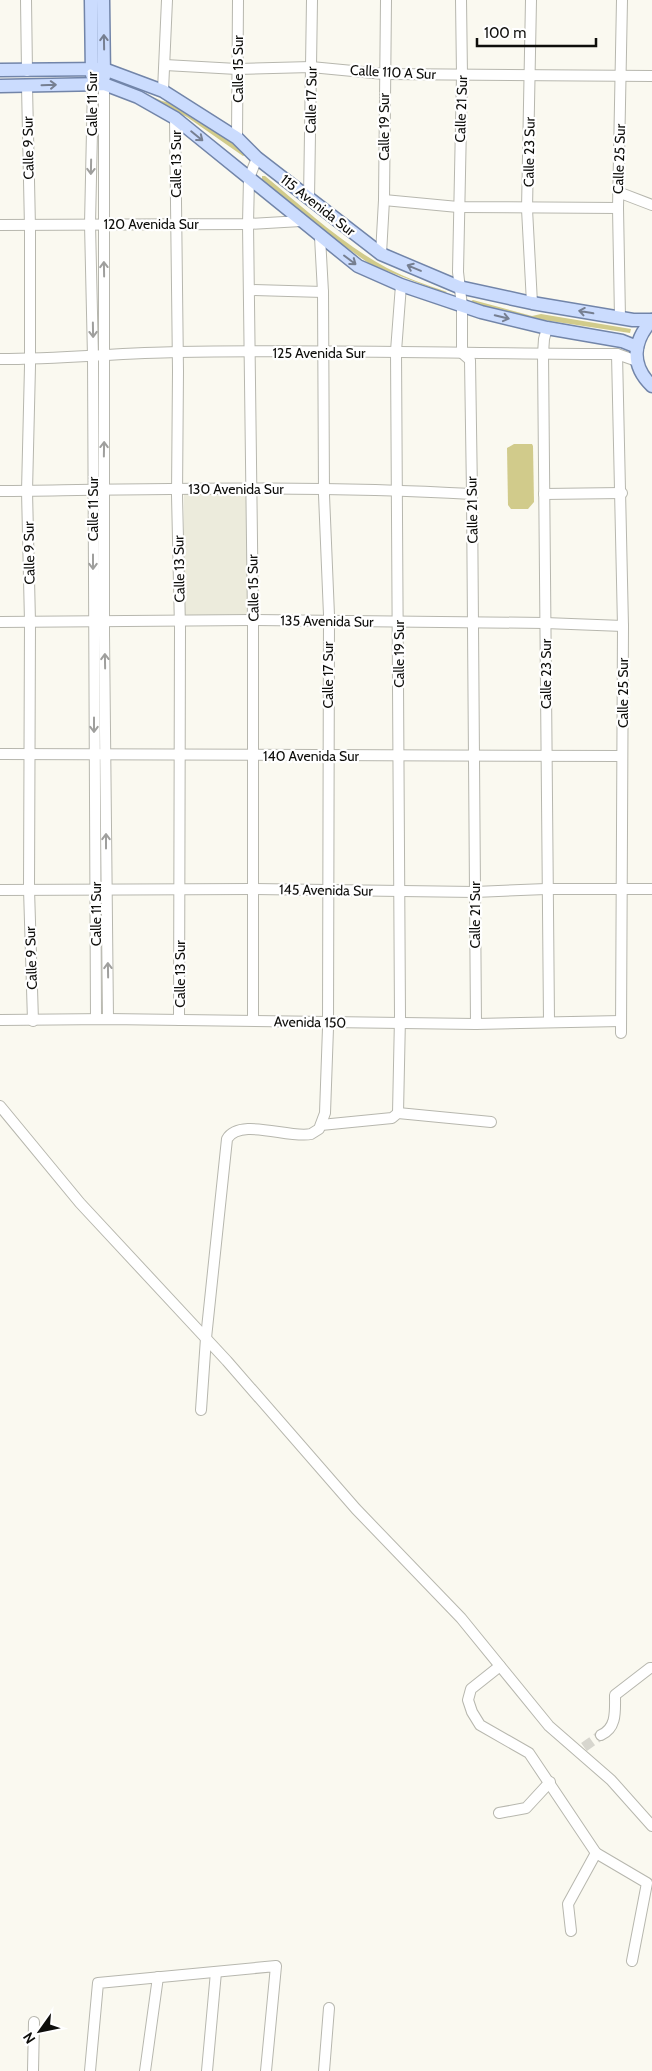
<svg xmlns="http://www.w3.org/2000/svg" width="652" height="2071" font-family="Cabin,sans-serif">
	<rect width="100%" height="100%" fill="#faf9f0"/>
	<polygon fill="#ecebdc" points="184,493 249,493 249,618 184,617"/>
	<g fill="#d1cb8b">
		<polygon points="110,79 162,101 175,104 196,116 246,152 245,155 243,156 187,117"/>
		<path d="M262 176H265C304 208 342 244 387 268 406 278 427 285 447 292L445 293 387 271 374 267 333 238 262 180Z"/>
		<polygon points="473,300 532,316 541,314 631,329 630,333 537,319 472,303 471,301"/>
		<polygon points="514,444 532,444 533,446 534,502 528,509 511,509 508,505 507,448"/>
	</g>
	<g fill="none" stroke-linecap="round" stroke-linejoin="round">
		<polyline stroke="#d7d6ce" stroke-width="10" stroke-dasharray="10 5" stroke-linecap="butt" points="584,1747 601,1735"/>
		<g stroke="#b7b7ae" stroke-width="12">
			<g id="minor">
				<polyline points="26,0 27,71"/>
				<polyline points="461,0 462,75 458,272 462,306 462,353 470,360 472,494 476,1024"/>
				<polyline points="531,0 527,209 532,303"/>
				<polyline points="165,65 237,69 311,67 384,74 652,76"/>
				<polyline points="93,84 90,224 93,357 96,1019"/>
				<polyline points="104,84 104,634 108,1019"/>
				<polyline points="27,86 30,228 30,366 27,491 30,622 29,889 33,1021"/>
				<polyline points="163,91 167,0"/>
				<polyline points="175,118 178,371 177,495 180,628 179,1020"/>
				<polyline points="237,138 238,0"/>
				<polyline points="618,192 652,205"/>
				<polyline points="309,199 312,0"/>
				<polyline points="384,200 458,207 618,208"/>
				<polyline points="0,225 248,224 301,221"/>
				<polyline points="381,254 384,200 386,0"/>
				<polyline points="250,290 323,292"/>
				<polyline points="620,318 618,208 622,0"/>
				<polyline points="547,328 544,339 543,354 549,1021"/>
				<polyline points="617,354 623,626 621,1033"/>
				<path d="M0 359C60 359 119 353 178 352 324 349 471 354 617 354L637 361"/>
				<path d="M0 491C157 489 315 485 472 494"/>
				<polyline points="544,494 622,493"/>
				<polyline points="0,622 253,620 545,623 623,626"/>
				<polyline points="0,754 622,756"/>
				<polyline points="0,890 253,889 475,892 546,889 652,889"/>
				<polyline points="0,1020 108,1019 476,1024 621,1021"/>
				<polyline points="253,1020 253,620 248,224 249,178 257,158"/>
				<polyline points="0,1106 80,1203 227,1361 356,1509 461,1618 549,1726 611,1780 652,1826"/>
				<polyline points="398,1113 400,1017 396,351 401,285"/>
				<polyline points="321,1125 392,1118 398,1113 491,1122"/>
				<path d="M201 1410 206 1338 227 1139C240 1117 289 1139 311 1134L319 1129 325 1113 328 1028 329 615 324 495 323 292 320 237"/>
				<polyline points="500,1666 471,1689 468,1700 472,1712 480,1725 529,1753 596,1853 647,1883 632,1961"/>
				<path d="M601 1735C617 1728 615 1711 615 1695L650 1668H652"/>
				<polyline points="499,1813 526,1808 550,1782"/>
				<polyline points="571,1931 568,1904 596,1853"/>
				<polyline points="33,2071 34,2022"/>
				<polyline points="90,2071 98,1983 276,1966 266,2071"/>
				<polyline points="145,2071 158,1977"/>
				<polyline points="207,2071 216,1972"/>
				<polyline points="324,2071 329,2008"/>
			</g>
		</g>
		<g stroke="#7285a9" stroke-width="15">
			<g id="major">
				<polyline points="91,0 92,75"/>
				<polyline points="103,0 104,77"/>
				<polyline points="0,70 104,69 163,91 237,138 257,158 381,254 459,287 532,303 633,320 652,320"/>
				<polyline points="0,86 104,84 138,97 175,118 358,266 401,285 481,312 547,328 622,341 637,347"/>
				<path d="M652 320C633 341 630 365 652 386"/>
			</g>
		</g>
		<use href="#minor" stroke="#fff" stroke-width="10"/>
		<use href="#major" stroke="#cbdcfe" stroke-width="12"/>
	</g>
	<defs><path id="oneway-shaft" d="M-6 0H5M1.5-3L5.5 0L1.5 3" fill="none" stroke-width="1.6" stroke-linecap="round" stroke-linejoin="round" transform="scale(1.25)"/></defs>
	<g stroke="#767f91">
		<use href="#oneway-shaft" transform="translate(104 42) rotate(-91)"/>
		<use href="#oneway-shaft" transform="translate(49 85) rotate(-2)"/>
		<use href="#oneway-shaft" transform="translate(197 136) rotate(39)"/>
		<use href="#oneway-shaft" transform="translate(350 260) rotate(37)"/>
		<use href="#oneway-shaft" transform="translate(414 268) rotate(-157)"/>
		<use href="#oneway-shaft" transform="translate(586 312) rotate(-170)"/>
		<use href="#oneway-shaft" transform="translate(502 317) rotate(14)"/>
	</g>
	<g stroke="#9f9f9d">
		<use href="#oneway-shaft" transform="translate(91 167) rotate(91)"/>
		<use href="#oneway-shaft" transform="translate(104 269) rotate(-91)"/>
		<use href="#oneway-shaft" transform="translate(93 330) rotate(89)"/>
		<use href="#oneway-shaft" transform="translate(104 449) rotate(-89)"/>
		<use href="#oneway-shaft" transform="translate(93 562) rotate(90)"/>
		<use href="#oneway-shaft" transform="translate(105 661) rotate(-91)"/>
		<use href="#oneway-shaft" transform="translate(94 725) rotate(90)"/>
		<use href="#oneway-shaft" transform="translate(106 841) rotate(-90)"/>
		<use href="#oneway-shaft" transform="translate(108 970) rotate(-91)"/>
	</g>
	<g text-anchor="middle" stroke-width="4.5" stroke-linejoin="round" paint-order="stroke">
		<g font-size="14" fill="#0e0e0b" stroke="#fff">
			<text transform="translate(238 69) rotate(-90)" y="5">Calle 15 Sur</text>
			<text transform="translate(393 72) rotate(3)" y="5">Calle 110 A Sur</text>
			<text transform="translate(311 100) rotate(-89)" y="5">Calle 17 Sur</text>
			<text transform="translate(92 104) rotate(-90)" y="5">Calle 11 Sur</text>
			<text transform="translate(461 109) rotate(-88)" y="5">Calle 21 Sur</text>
			<text transform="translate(384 127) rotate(-90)" y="5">Calle 19 Sur</text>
			<text transform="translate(28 148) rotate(-91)" y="5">Calle 9 Sur</text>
			<text transform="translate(529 152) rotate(-89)" y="5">Calle 23 Sur</text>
			<text transform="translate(619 159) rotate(-88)" y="5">Calle 25 Sur</text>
			<text transform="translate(176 164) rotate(-90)" y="5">Calle 13 Sur</text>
			<text transform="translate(318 205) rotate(38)" y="5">115 Avenida Sur</text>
			<text x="151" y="229">120 Avenida Sur</text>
			<text x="319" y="358">125 Avenida Sur</text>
			<text x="236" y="494">130 Avenida Sur</text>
			<text transform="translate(93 509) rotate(-90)" y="5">Calle 11 Sur</text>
			<text transform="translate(472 510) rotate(-91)" y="5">Calle 21 Sur</text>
			<text transform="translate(29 553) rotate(-91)" y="5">Calle 9 Sur</text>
			<text transform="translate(179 569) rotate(-91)" y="5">Calle 13 Sur</text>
			<text transform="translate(253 588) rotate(-91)" y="5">Calle 15 Sur</text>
			<text transform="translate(327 621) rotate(1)" y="5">135 Avenida Sur</text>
			<text transform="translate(399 654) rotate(-90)" y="5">Calle 19 Sur</text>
			<text transform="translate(546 674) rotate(-90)" y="5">Calle 23 Sur</text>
			<text transform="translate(328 675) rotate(-90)" y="5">Calle 17 Sur</text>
			<text transform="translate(623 693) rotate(-90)" y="5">Calle 25 Sur</text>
			<text x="311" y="761">140 Avenida Sur</text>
			<text transform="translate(326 890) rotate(1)" y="5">145 Avenida Sur</text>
			<text transform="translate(96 914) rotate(-90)" y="5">Calle 11 Sur</text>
			<text transform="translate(475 915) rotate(-90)" y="5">Calle 21 Sur</text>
			<text transform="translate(31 958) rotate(-92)" y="5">Calle 9 Sur</text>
			<text transform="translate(180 974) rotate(-90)" y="5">Calle 13 Sur</text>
			<text transform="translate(310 1022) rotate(1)" y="5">Avenida 150</text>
		</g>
	</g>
	<g transform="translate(40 2031) rotate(237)" stroke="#ffffff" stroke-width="4" paint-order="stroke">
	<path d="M0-4L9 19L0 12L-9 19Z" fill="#0e0e0b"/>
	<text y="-8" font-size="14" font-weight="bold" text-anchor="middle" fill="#0e0e0b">N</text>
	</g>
	<path d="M477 38v8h119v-8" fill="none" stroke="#0e0e0b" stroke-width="2.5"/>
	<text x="484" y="38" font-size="15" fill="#0e0e0b" stroke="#ffffff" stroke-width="4" paint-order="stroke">100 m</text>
</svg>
